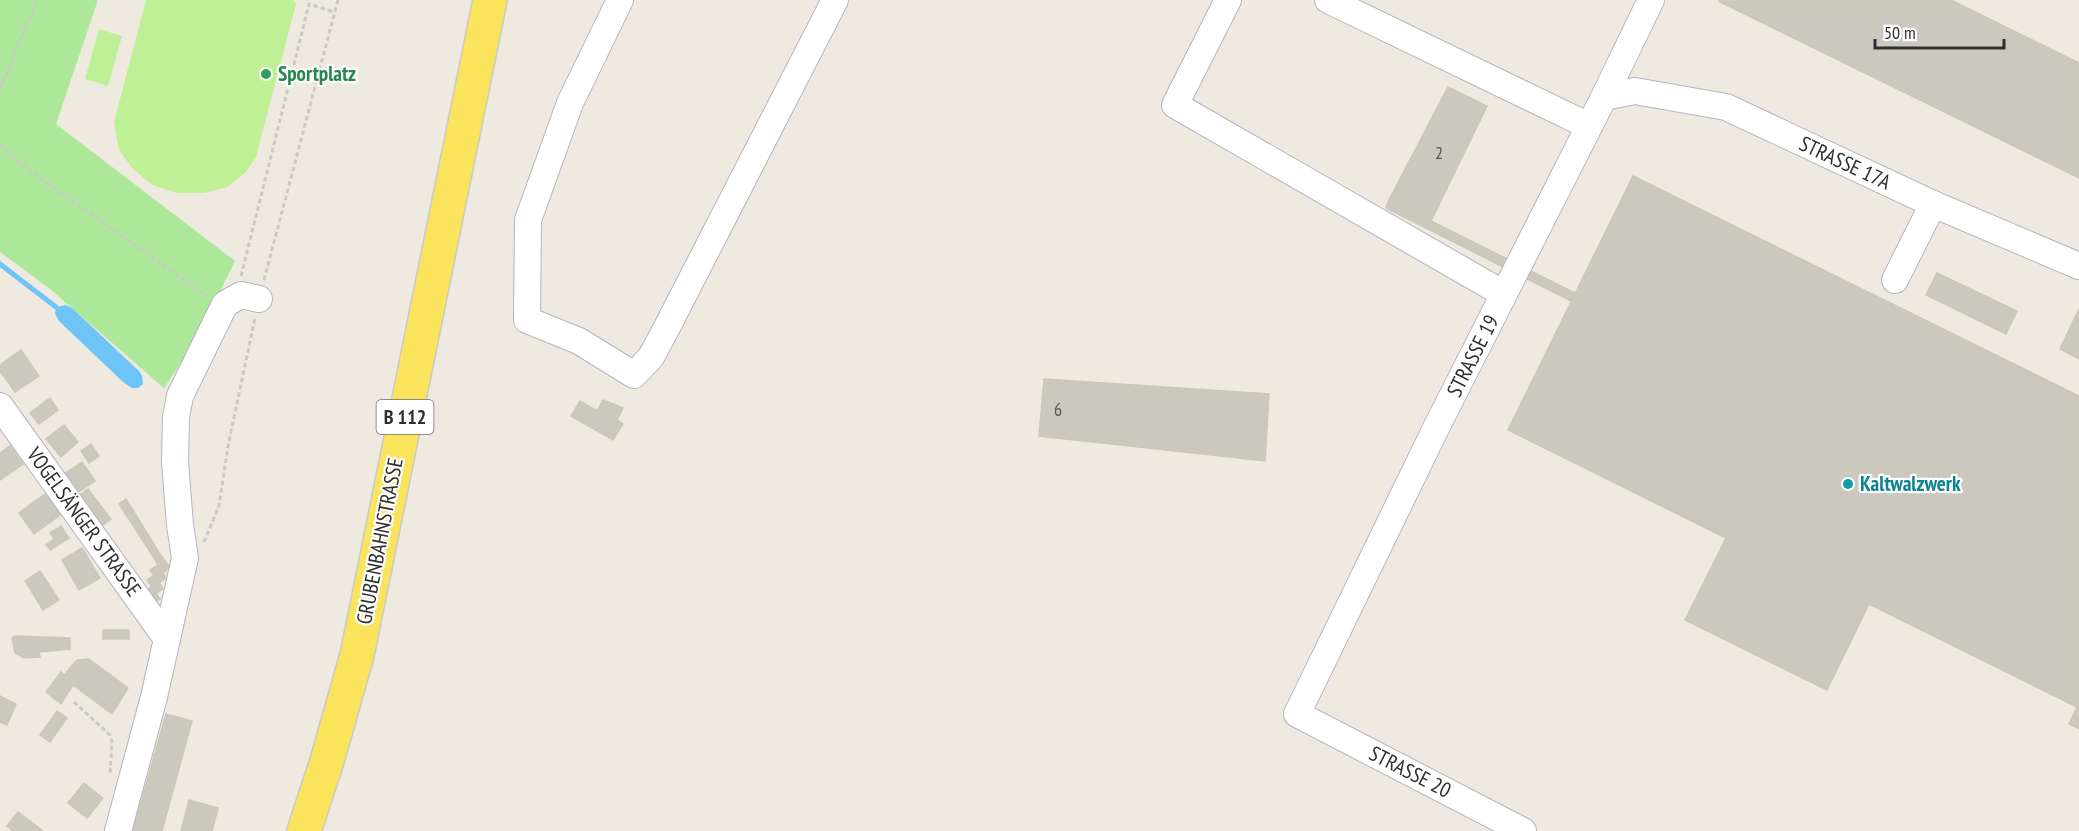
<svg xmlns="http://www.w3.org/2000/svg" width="2079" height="831" font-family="'PT Sans Narrow',sans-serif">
	<rect width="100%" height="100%" fill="#efeae0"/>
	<polygon fill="#ade89a" points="0,0 98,0 56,124 235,261 195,342 164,388 50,289 0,252"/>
	<g fill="#c0f095">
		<polygon points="146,0 294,0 296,4 256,157 246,172 227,187 205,193 177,193 152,185 132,168 119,150 114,122"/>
		<polygon points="99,29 122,36 108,86 85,79"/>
	</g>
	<polygon fill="#6ec4f6" points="66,305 72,308 139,371 142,376 143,384 138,388 132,388 123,382 59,321 55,314 56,307"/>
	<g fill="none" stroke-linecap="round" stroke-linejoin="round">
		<polyline stroke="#6ec4f6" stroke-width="5" points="0,264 56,307"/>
	</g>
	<g fill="#cbc8be" stroke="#cbc7b9" stroke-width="1.5">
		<polygon points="1951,0 2079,63 2079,178 1718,1"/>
		<polygon points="1448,87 1487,106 1431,221 1389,200"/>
		<polygon points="1633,176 2079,396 2079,729 2069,724 2077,707 1869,604 1827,690 1685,620 1726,538 1508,430"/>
		<polygon points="1389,200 1575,293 1571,301 1386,208"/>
		<polygon points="1937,273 2017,311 2006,334 1926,295"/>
		<polygon points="2079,309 2079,359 2060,349"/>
		<polygon points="21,350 39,376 15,392 0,371 0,365"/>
		<polygon points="1044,379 1269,394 1265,461 1039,436"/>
		<polygon points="50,398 58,410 39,424 30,413"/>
		<polygon points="603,400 623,408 617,420 623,424 613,440 571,416 580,401 597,411"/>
		<polygon points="64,425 78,442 61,457 46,439"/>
		<polygon points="91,444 99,456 89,463 81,451"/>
		<polygon points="10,446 23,464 0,480 0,453"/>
		<polygon points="82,462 95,481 74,495 61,476"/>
		<polygon points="88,489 104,510 92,519 77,498"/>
		<polygon points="45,494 60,515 34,534 19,513"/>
		<polygon points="126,499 160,554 154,558 119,504"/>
		<polygon points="104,510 111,519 99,528 92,519"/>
		<polygon points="61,526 69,538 50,550 46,545 54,539 50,533"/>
		<polygon points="82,548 100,578 79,590 62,560"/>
		<polygon points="160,554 170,568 163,572 166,578 159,583 163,589 156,593 160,599 146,608 138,595 152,587 147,580 154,575 150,570 158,565 154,558"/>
		<polygon points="40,571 59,600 43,610 25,581"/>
		<rect x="103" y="630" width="26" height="9"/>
		<polygon points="15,636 70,638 70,649 39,652 40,657 24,658 15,653 12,638"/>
		<polygon points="89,659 128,688 112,714 73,685 61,704 46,692 61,672 64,675 77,660"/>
		<polygon points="0,696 16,704 7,725 0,722"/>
		<polygon points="57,711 67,718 50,742 40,735"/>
		<polygon points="166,714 192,721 162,831 133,831"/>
		<polygon points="84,783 103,798 87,818 68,803"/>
		<polygon points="189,800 218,808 212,831 181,831"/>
		<polygon points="18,812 43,831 13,831 7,826"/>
	</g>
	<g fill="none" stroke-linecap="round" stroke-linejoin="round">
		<g stroke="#b4b4c1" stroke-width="28">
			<g id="minor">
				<polyline points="620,0 570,103 528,220 527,320 579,341 634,375 651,357 665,331 835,0"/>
				<polyline points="1228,0 1175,105 1504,294"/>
				<polyline points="1328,0 1589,126"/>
				<polyline points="1604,97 1635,91 1726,107 1933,204 2079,266"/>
				<polyline points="1895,280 1933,204"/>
				<polyline points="0,406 167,639"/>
				<polyline points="118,831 154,697 185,558 180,525 175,462 176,417 180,396 225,304 241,295 259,299"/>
				<polyline points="1523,831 1297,714 1436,428 1604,97 1651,0"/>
			</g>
		</g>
		<g stroke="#c9c9c9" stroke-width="36">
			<polyline id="major" points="304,831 327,761 357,655 490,0"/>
		</g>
		<g stroke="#c9c9c9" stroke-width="3" stroke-dasharray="4.5 3" stroke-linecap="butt">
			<polyline points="0,89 37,0"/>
			<polyline points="0,145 29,170 207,296"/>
			<polyline points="241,276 309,4 334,12"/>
			<polyline points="264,280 338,0"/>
			<polyline points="204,542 219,506 228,446 255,318"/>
			<polyline points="74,702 110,735 112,742 110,773"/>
		</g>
		<use href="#minor" stroke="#fff" stroke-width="26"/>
		<use href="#major" stroke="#f9e45b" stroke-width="33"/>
	</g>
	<circle fill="#2e9e5b" stroke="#fff" stroke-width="2" cx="266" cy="74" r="6"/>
	<circle fill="#0f9aa8" stroke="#fff" stroke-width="2" cx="1848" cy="484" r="6"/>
	<g text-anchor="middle" stroke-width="4.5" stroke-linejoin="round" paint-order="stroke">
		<g font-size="18" fill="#555452">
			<text x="1439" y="159">2</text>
			<text x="1058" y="416">6</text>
		</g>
		<rect fill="#fff" stroke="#6d6d6d" stroke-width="1.5" x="376.5" y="400" width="57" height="34" rx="4.5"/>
		<g font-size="20" font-weight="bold" fill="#2e2e2e">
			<text x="405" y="424">B 112</text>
		</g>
		<g font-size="21" font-weight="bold" fill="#27864d" stroke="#fff" text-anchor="start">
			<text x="278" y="81">Sportplatz</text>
		</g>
		<g font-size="21" fill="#2e2e2e" stroke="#fff">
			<text transform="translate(1845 163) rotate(25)" y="7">STRASSE 17A</text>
			<text transform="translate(1473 356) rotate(-63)" y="7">STRASSE 19</text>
			<text transform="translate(84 522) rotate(54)" y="7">VOGELSÄNGER STRASSE</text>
			<text transform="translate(380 541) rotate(-79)" y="7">GRUBENBAHNSTRASSE</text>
			<text transform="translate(1410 772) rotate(27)" y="7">STRASSE 20</text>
		</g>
		<g font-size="21" font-weight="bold" fill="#0d838f" stroke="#fff" text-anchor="start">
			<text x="1860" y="491">Kaltwalzwerk</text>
		</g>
	</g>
	<path d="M1875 39v9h129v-9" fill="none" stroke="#2e2e2e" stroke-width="3"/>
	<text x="1884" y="39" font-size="18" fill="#2e2e2e" stroke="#ffffff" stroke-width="4.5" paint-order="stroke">50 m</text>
</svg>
